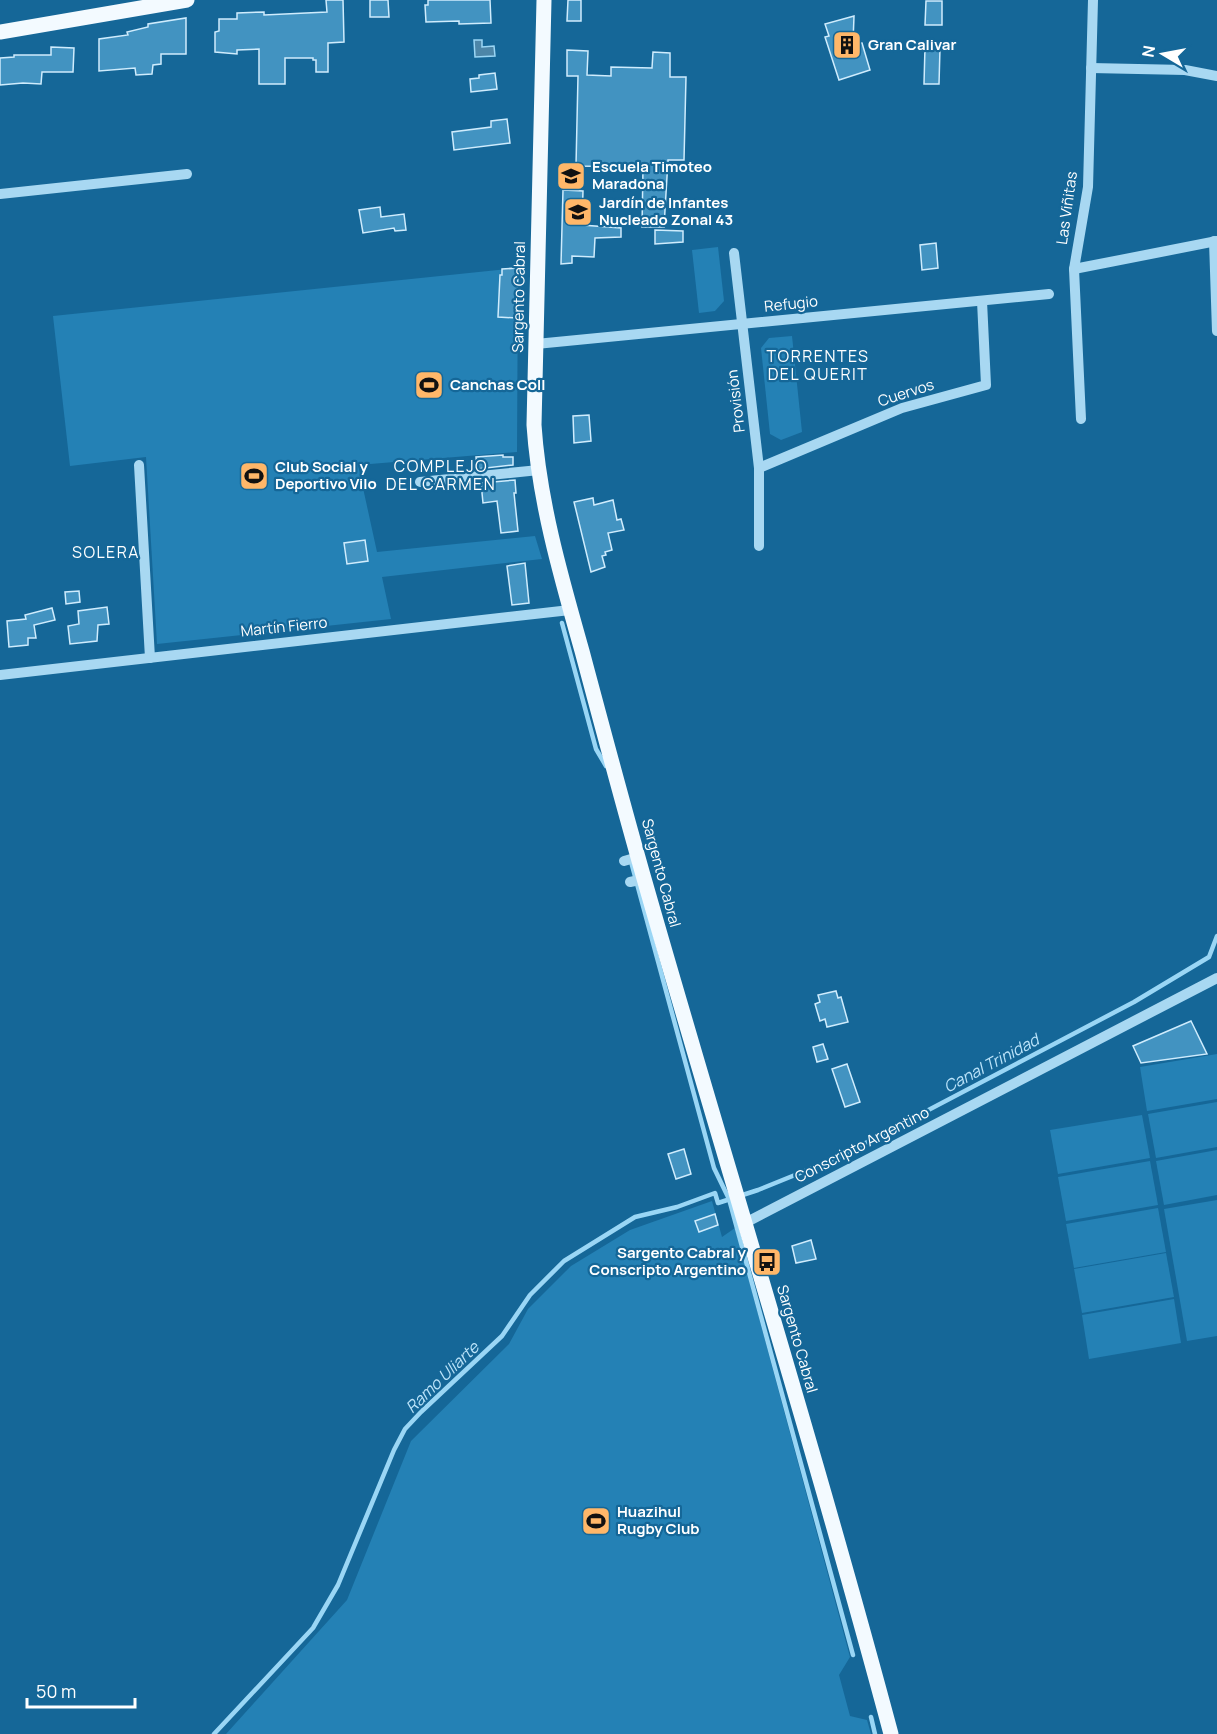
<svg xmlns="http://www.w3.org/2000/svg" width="1217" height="1734" font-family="Manrope,sans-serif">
	<rect width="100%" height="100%" fill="#156798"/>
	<g fill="#2481b5">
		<polygon points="718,247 724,301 715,311 699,313 692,250"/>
		<polygon points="518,268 517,452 358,465 377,552 535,536 542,559 382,577 391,619 157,644 146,457 70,466 53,316"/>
		<polygon points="792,336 802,432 781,440 770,434 761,348 769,338"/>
		<polygon points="1217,1054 1217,1099 1147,1111 1140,1067"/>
		<polygon points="1217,1102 1217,1147 1156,1158 1148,1114"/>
		<polygon points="1142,1115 1150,1158 1058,1174 1050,1130"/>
		<polygon points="1217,1150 1217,1195 1164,1205 1156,1161"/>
		<polygon points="1150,1161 1158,1205 1066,1221 1058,1177"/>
		<polygon points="1217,1200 1217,1336 1187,1341 1164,1209"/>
		<polygon points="712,1201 722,1237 735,1228 850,1657 839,1675 850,1716 867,1720 871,1734 226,1734 347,1600 411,1441 509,1344 528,1309 571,1266 630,1230"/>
		<polygon points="1158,1208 1166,1252 1074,1268 1066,1224"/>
		<polygon points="1166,1253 1174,1297 1082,1313 1074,1269"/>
		<polygon points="1174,1299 1181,1343 1089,1359 1082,1315"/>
	</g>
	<polygon fill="#4d86a8" stroke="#9ad6f5" stroke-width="1.5" points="474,40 482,40 482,47 494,46 495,56 475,57"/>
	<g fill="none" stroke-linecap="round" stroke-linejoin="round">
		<g stroke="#9ad6f5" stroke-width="4.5">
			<polyline points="562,623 596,749 606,766"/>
			<polyline points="630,858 714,1168 729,1199 853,1655"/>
			<polyline points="871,1717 875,1734"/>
			<polyline points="214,1734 313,1628 338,1585 394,1450 405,1429 421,1412 502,1336 530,1295 564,1261 635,1217 677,1207 715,1193 718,1203 758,1190 837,1158 1134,1002 1209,957 1217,936"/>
		</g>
	</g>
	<g fill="#4293c1" stroke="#cfecfd" stroke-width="1.5">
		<polygon points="326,0 343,0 344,42 328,43 328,72 316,72 316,60 313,60 313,58 285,58 285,84 259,84 259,49 237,50 237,54 215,52 215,32 219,31 219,19 237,19 237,13 264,12 264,15 327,12"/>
		<polygon points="370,0 388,0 389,17 370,17"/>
		<polygon points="428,0 490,0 491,23 459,24 459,21 426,22 425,5 428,5"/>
		<polygon points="568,0 581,0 581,21 567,21"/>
		<polygon points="926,1 942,1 942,25 925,25"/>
		<polygon points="854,16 853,43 862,43 870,70 839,80 825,37 829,36 825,24"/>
		<polygon points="186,18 186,54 161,54 161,64 153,65 152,74 136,75 135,68 99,71 99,39 128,35 127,32 148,27 148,24"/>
		<polygon points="51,47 74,48 73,72 42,72 41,84 23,83 0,85 0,58 14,57 14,55 51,55"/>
		<polygon points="925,47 940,48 939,84 924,84"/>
		<polygon points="567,50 588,51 587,75 611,76 611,67 652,68 653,52 670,53 670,77 686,77 684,160 668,160 664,227 642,227 643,167 576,166 578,76 567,76"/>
		<polygon points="495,73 497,89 471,92 470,79 479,78 479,75"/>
		<polygon points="507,119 510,143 454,150 452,132 491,127 491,121"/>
		<polygon points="563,190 583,191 582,225 621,228 621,237 595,238 594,257 572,256 572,263 561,264"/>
		<polygon points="380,207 381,217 404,214 406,230 395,231 394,228 363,233 359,210"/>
		<polygon points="655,230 683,231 683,242 655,244"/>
		<polygon points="936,243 938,268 922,270 920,245"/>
		<polygon points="518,268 517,318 498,317 500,275 502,275 502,269"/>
		<polygon points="589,415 591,441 574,443 573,416"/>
		<polygon points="503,455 503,457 513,457 513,465 477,469 476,457"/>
		<polygon points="515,480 516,493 514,493 518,531 501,533 497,501 483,503 481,483"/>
		<polygon points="593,498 594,505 613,500 617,520 621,519 624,530 608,533 612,550 605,552 606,555 602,556 605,567 591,572 574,502"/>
		<polygon points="365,540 368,561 347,564 344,543"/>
		<polygon points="525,563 529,603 512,605 507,566"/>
		<polygon points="79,591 80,602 66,604 65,592"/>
		<polygon points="107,607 109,624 98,625 97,641 70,644 68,626 79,624 78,611"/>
		<polygon points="52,608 55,620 34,625 36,638 28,638 28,645 9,647 7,621 26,619 25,615"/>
		<polygon points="836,991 838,998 841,997 848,1022 827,1027 825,1019 820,1021 815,1004 820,1002 818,995"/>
		<polygon points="1191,1021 1207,1054 1141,1063 1133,1046"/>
		<polygon points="823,1044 828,1059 817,1062 813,1047"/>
		<polygon points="847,1064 860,1102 845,1107 832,1069"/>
		<polygon points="684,1149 691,1174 676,1179 668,1154"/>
		<polygon points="715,1214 718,1225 699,1232 695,1221"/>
		<polygon points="811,1240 816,1259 796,1263 792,1246"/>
	</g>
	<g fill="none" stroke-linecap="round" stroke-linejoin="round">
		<g stroke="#a8d8f2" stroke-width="10">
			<polyline points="1091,68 1185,70 1217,76"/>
			<polyline points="0,194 187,174"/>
			<polyline points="1214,241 1217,331"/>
			<polyline points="734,253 759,468 759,546"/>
			<polyline points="1074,269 1217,241"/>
			<polyline points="536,344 1049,294"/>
			<polyline points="1081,419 1074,269 1088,187 1093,0"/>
			<polyline points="139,465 150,658"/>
			<polyline points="759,468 902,408 986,385 982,301"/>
			<polyline points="420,482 539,470"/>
			<polyline points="0,675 570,610"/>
			<polyline points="624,861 638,857"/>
			<polyline points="630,882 644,879"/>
			<polyline points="745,1223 1217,978"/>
		</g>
		<g stroke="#f3faff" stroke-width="15">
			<path d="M544 0 534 425C539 501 561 577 582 651 602 726 622 801 643 875 725 1162 814 1446 891 1734"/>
			<polyline points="0,32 187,0"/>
		</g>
	</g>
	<defs>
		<g id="building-square" transform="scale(1.5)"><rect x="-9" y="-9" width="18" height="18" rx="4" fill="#ffb769" stroke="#156798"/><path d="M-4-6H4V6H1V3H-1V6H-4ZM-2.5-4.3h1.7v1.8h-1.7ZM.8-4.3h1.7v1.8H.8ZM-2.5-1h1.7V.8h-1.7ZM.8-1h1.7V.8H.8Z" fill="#111"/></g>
		<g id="school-square" transform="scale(1.5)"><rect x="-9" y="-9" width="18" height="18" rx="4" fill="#ffb769" stroke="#156798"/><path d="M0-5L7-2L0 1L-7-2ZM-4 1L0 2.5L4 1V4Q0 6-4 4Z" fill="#111"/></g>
		<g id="stadium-square" transform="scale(1.5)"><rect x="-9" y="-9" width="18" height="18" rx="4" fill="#ffb769" stroke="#156798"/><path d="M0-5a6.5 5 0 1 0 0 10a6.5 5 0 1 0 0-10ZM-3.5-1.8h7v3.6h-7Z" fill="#111"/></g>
		<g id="bus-square" transform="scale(1.5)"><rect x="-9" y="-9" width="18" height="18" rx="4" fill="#ffb769" stroke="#156798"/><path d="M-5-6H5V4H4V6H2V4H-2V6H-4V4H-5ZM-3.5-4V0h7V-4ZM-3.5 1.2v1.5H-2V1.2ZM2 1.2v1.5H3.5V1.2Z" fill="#111"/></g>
	</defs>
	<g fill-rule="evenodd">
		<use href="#building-square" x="847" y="45"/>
		<use href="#school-square" x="571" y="176"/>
		<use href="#school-square" x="578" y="212"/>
		<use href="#stadium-square" x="429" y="385"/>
		<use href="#stadium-square" x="254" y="476"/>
		<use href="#bus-square" x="767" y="1262"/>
		<use href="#stadium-square" x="596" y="1521"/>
	</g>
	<g text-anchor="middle" stroke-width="4.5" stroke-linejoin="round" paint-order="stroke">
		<g font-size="15" font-weight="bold" fill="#fff" stroke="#156798" text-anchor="start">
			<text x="868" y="50">Gran Calivar</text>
			<text x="592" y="172">Escuela Timoteo<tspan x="592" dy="17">Maradona</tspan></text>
			<text x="599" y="208">Jardín de Infantes<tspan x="599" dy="17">Nucleado Zonal 43</tspan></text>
			<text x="450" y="390">Canchas Coll</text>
			<text x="275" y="472">Club Social y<tspan x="275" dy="17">Deportivo Vilo</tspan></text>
			<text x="746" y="1258" text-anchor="end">Sargento Cabral y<tspan x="746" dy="17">Conscripto Argentino</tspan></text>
			<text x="617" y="1517">Huazihul<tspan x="617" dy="17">Rugby Club</tspan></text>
		</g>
		<g font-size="15" fill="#fff" stroke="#156798">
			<text transform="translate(1067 208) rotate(-82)" y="5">Las Viñitas</text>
			<text transform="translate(519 297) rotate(-89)" y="5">Sargento Cabral</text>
			<text transform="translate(791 304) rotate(-6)" y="5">Refugio</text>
			<text transform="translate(906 393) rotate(-18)" y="5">Cuervos</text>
			<text transform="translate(736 401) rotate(-97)" y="5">Provisión</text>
			<text transform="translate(284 627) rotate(-6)" y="5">Martín Fierro</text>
			<text transform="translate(661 873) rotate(75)" y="5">Sargento Cabral</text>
			<text transform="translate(862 1145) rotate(-27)" y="5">Conscripto Argentino</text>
			<text transform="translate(797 1339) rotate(74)" y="5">Sargento Cabral</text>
		</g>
		<g font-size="16" letter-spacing="1.5" fill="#fff" stroke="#156798">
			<text x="818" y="362">TORRENTES<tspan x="818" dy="18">DEL QUERIT</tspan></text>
			<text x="441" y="472">COMPLEJO<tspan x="441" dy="18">DEL CARMEN</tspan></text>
			<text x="106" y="558">SOLERA</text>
		</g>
		<g font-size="16" font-style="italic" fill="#bce4fa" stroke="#156798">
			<text transform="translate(991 1063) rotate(-28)" y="6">Canal Trinidad</text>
			<text transform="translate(442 1377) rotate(-44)" y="6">Ramo Uliarte</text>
		</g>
	</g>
	<g transform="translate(1163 54) rotate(280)" stroke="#156798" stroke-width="4.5" paint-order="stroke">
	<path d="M0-4.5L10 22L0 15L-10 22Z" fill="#ffffff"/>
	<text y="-9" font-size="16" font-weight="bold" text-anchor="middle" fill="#ffffff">N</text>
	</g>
	<path d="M27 1698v9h108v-9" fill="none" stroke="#ffffff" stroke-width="3"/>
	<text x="36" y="1698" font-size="18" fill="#ffffff" stroke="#156798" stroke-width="4.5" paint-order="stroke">50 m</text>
</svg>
